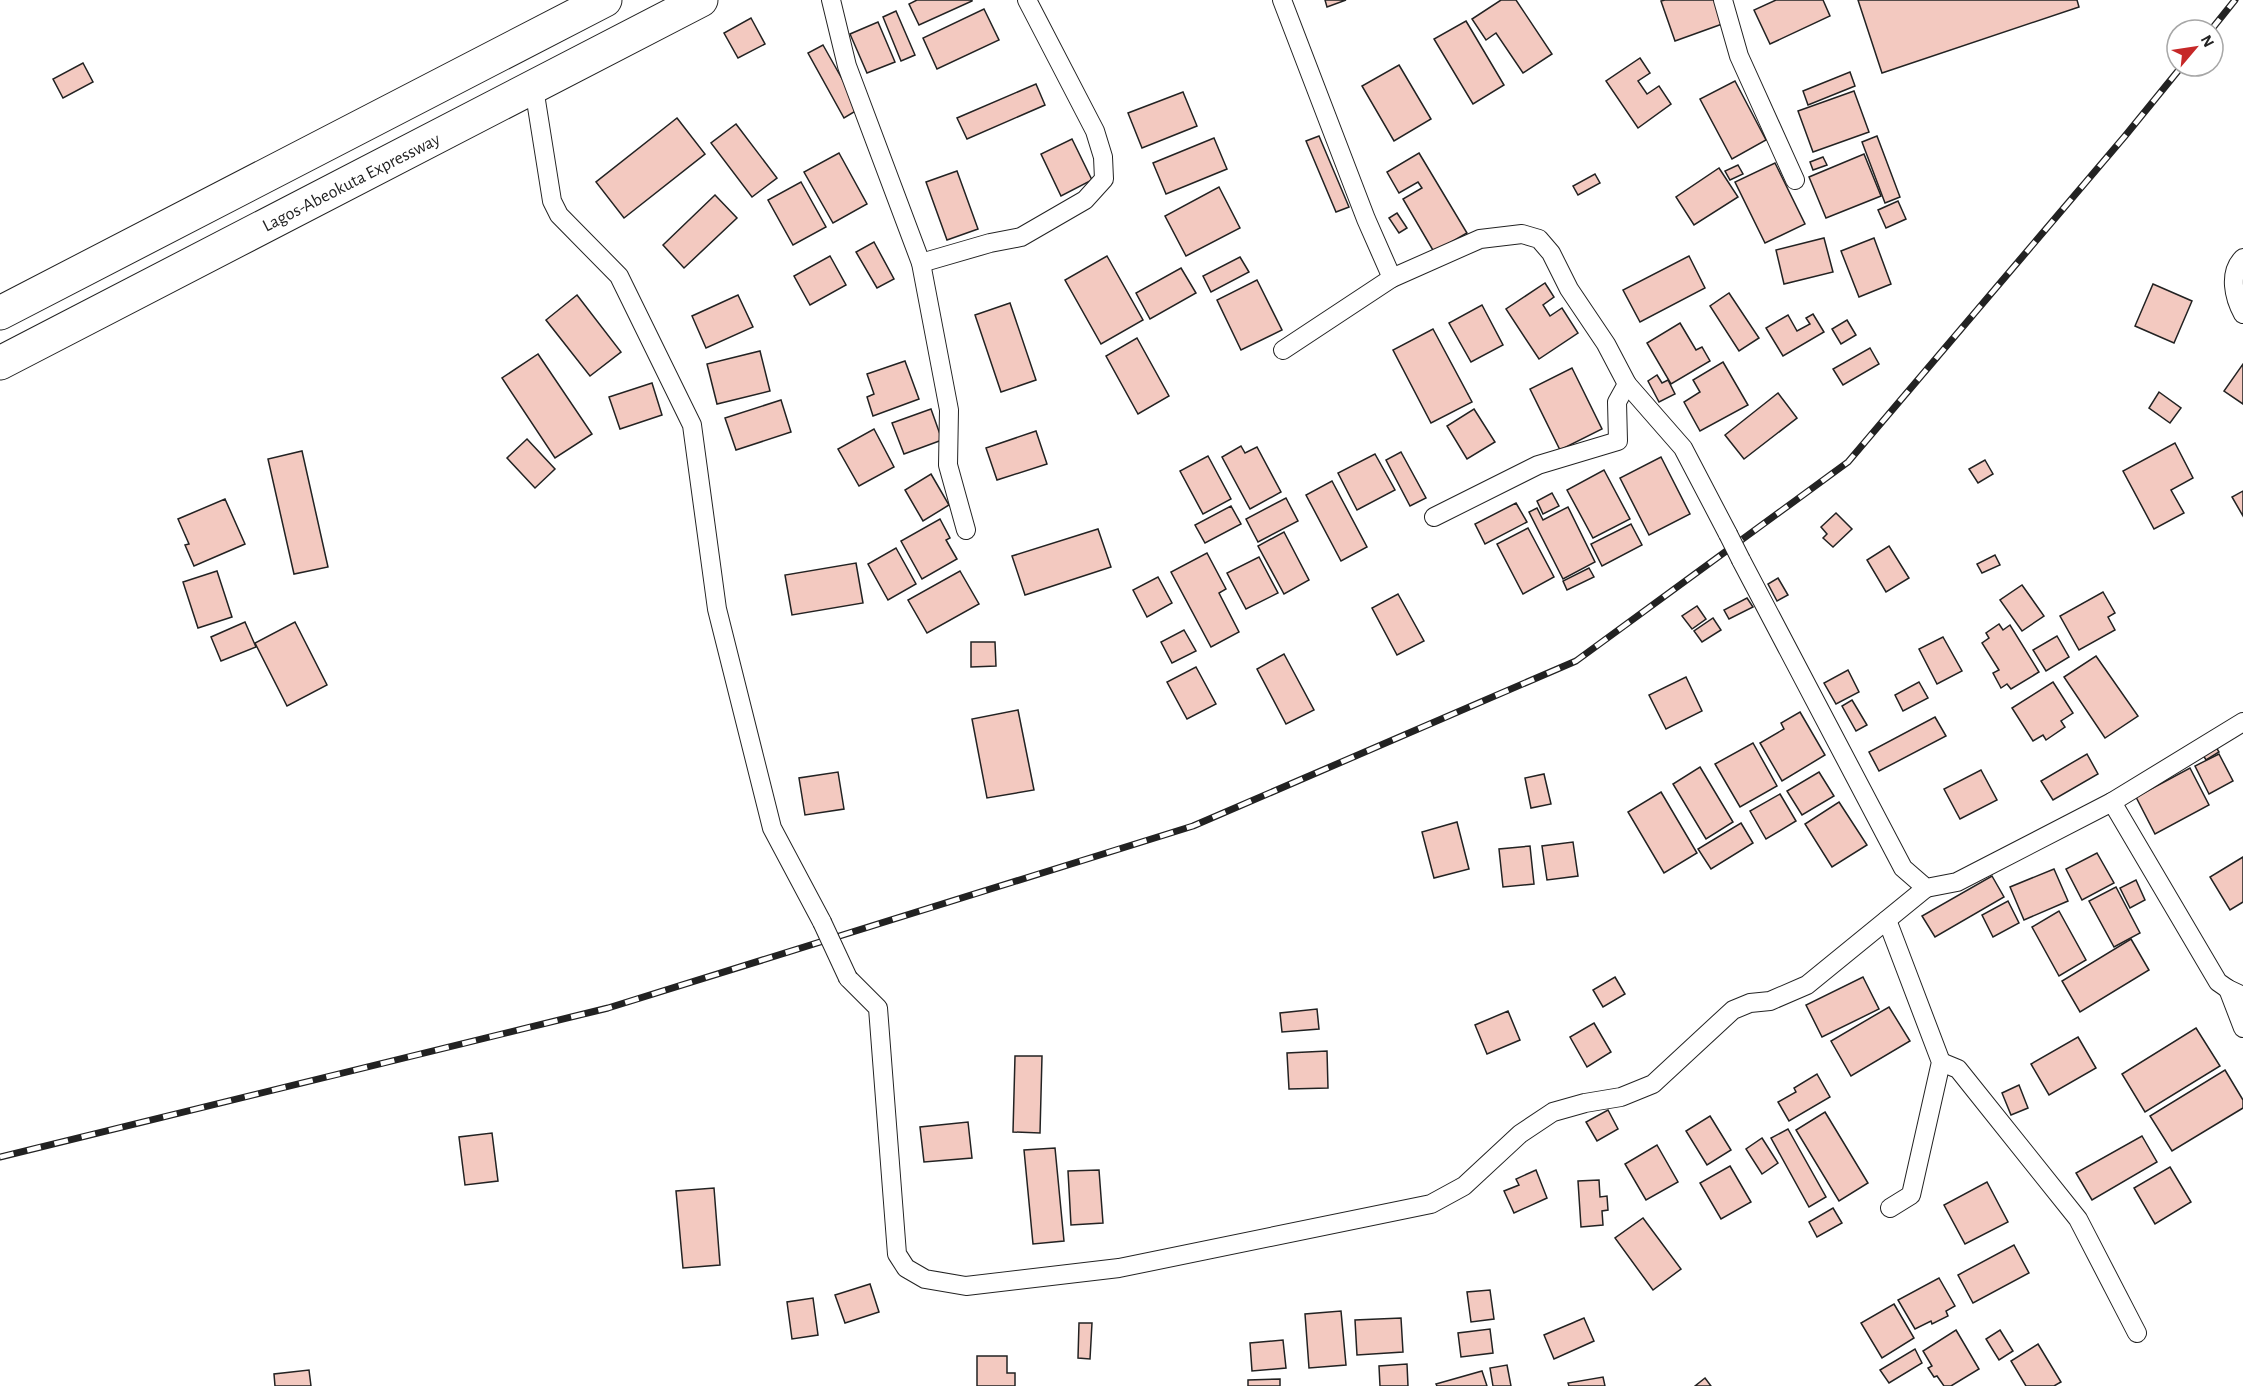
<svg xmlns="http://www.w3.org/2000/svg" width="2243" height="1386" font-family="'Alegreya Sans',sans-serif">
	<rect width="100%" height="100%" fill="#fff"/>
	<g fill="#f3c9c0" stroke="#222" stroke-width="1.5">
		<polygon points="917,0 972,0 972,1 919,25 909,4"/>
		<polygon points="1325,0 1346,0 1327,7"/>
		<polygon points="1501,0 1516,0 1552,54 1523,73 1496,33 1486,40 1472,19"/>
		<polygon points="1665,0 1716,0 1725,23 1675,41 1661,1"/>
		<polygon points="1776,0 1823,0 1830,16 1770,44 1754,10"/>
		<polygon points="1858,0 2077,0 2079,7 1882,73"/>
		<polygon points="984,9 999,40 937,69 923,38"/>
		<polygon points="896,11 915,55 901,61 883,17"/>
		<polygon points="751,18 765,44 738,58 724,33"/>
		<polygon points="1466,21 1504,85 1473,104 1434,39"/>
		<polygon points="878,22 895,62 867,73 850,34"/>
		<polygon points="823,45 859,109 844,118 808,53"/>
		<polygon points="1640,58 1650,73 1638,81 1647,94 1659,86 1671,104 1638,128 1606,81"/>
		<polygon points="83,63 93,82 63,98 53,79"/>
		<polygon points="1399,65 1431,119 1394,141 1362,86"/>
		<polygon points="1850,72 1855,86 1808,105 1803,91"/>
		<polygon points="1735,81 1766,140 1732,159 1700,99"/>
		<polygon points="1036,84 1045,105 967,139 957,118"/>
		<polygon points="1854,91 1869,132 1813,152 1798,111"/>
		<polygon points="1183,92 1197,126 1142,148 1128,113"/>
		<polygon points="677,118 705,154 624,218 596,182"/>
		<polygon points="736,124 777,178 752,197 711,143"/>
		<polygon points="1319,136 1349,207 1336,212 1306,141"/>
		<polygon points="1877,136 1900,197 1885,203 1862,142"/>
		<polygon points="1214,138 1227,169 1166,194 1153,163"/>
		<polygon points="1072,139 1092,180 1061,196 1041,154"/>
		<polygon points="839,153 867,204 833,223 804,172"/>
		<polygon points="1419,153 1467,233 1434,252 1403,199 1422,188 1418,182 1399,193 1387,172"/>
		<polygon points="1864,154 1881,196 1826,218 1809,177"/>
		<polygon points="1823,157 1827,165 1813,170 1810,162"/>
		<polygon points="1775,163 1805,224 1765,243 1735,182"/>
		<polygon points="1738,165 1743,174 1730,180 1725,171"/>
		<polygon points="1719,168 1738,197 1694,225 1676,197"/>
		<polygon points="957,171 978,229 947,240 926,182"/>
		<polygon points="1595,174 1600,183 1578,195 1573,186"/>
		<polygon points="801,182 826,227 793,245 768,200"/>
		<polygon points="1219,187 1240,228 1186,256 1165,216"/>
		<polygon points="715,195 737,218 684,268 663,245"/>
		<polygon points="1898,201 1906,219 1886,228 1878,210"/>
		<polygon points="1397,213 1407,228 1399,233 1389,218"/>
		<polygon points="1824,238 1833,272 1784,284 1776,250"/>
		<polygon points="1874,238 1891,284 1859,297 1841,251"/>
		<polygon points="874,242 894,279 877,288 856,252"/>
		<polygon points="830,256 846,285 810,305 794,276"/>
		<polygon points="1107,256 1143,320 1101,344 1065,280"/>
		<polygon points="1689,256 1705,288 1640,322 1623,290"/>
		<polygon points="1240,257 1249,272 1211,292 1203,276"/>
		<polygon points="1181,268 1196,293 1150,319 1136,293"/>
		<polygon points="1257,280 1282,330 1241,350 1217,300"/>
		<polygon points="1545,283 1554,297 1543,305 1550,316 1562,308 1578,333 1539,359 1506,309"/>
		<polygon points="2153,284 2192,301 2174,343 2135,326"/>
		<polygon points="1729,293 1759,338 1739,351 1710,306"/>
		<polygon points="577,295 621,352 590,376 546,320"/>
		<polygon points="738,295 753,327 706,348 692,316"/>
		<polygon points="1010,303 1036,380 1001,392 975,315"/>
		<polygon points="1482,305 1503,345 1471,362 1449,323"/>
		<polygon points="1813,314 1824,332 1783,356 1766,328 1788,315 1797,331 1810,324 1806,318"/>
		<polygon points="1847,320 1856,335 1841,344 1832,329"/>
		<polygon points="1680,323 1696,350 1702,347 1710,361 1671,384 1647,343"/>
		<polygon points="1433,329 1472,402 1431,423 1393,350"/>
		<polygon points="1137,338 1169,396 1138,414 1106,356"/>
		<polygon points="1870,348 1879,364 1843,385 1833,369"/>
		<polygon points="760,351 770,391 717,404 707,364"/>
		<polygon points="538,354 592,434 555,458 502,378"/>
		<polygon points="905,361 919,399 873,416 867,397 874,394 867,374"/>
		<polygon points="1723,362 1748,405 1700,431 1684,402 1700,392 1693,380"/>
		<polygon points="2243,364 2243,404 2224,391"/>
		<polygon points="1572,368 1602,429 1560,450 1530,389"/>
		<polygon points="1657,375 1662,383 1668,380 1675,394 1659,402 1648,381"/>
		<polygon points="652,383 662,415 620,429 609,397"/>
		<polygon points="2159,392 2181,408 2170,423 2149,408"/>
		<polygon points="1778,393 1797,418 1744,459 1725,435"/>
		<polygon points="781,400 791,432 736,450 725,418"/>
		<polygon points="931,409 942,440 904,454 892,423"/>
		<polygon points="1474,409 1495,442 1467,459 1447,426"/>
		<polygon points="874,429 894,467 859,486 838,449"/>
		<polygon points="1036,431 1047,464 997,480 986,448"/>
		<polygon points="527,439 555,469 535,488 507,458"/>
		<polygon points="2175,443 2193,478 2171,490 2184,513 2154,529 2123,471"/>
		<polygon points="1241,446 1245,453 1257,447 1281,492 1250,509 1222,457"/>
		<polygon points="302,451 328,567 294,574 268,459"/>
		<polygon points="1401,452 1426,498 1410,506 1386,460"/>
		<polygon points="1375,454 1395,490 1357,510 1338,473"/>
		<polygon points="1208,456 1231,499 1203,514 1180,471"/>
		<polygon points="1661,457 1690,514 1649,535 1620,478"/>
		<polygon points="1985,460 1993,474 1978,483 1969,469"/>
		<polygon points="1604,470 1630,519 1593,538 1567,490"/>
		<polygon points="931,474 949,505 923,521 905,490"/>
		<polygon points="1332,481 1367,547 1341,561 1306,495"/>
		<polygon points="2243,491 2243,516 2232,497"/>
		<polygon points="1552,493 1559,506 1543,514 1537,501"/>
		<polygon points="1286,498 1298,521 1258,542 1246,519"/>
		<polygon points="225,499 245,544 194,566 185,545 189,544 178,519"/>
		<polygon points="1516,503 1527,522 1485,544 1475,524"/>
		<polygon points="1231,506 1241,524 1205,543 1195,525"/>
		<polygon points="1568,507 1595,562 1563,579 1529,512 1537,508 1543,520"/>
		<polygon points="1836,513 1852,529 1833,547 1823,538 1827,534 1821,527"/>
		<polygon points="940,519 950,538 946,540 957,559 922,579 901,541"/>
		<polygon points="1631,524 1642,545 1602,566 1591,544"/>
		<polygon points="1528,528 1554,577 1523,594 1497,544"/>
		<polygon points="1098,529 1111,567 1025,595 1012,556"/>
		<polygon points="1284,532 1309,580 1284,594 1258,546"/>
		<polygon points="1889,546 1909,578 1886,592 1867,560"/>
		<polygon points="896,548 916,584 888,600 868,564"/>
		<polygon points="1207,553 1226,589 1219,593 1239,632 1211,647 1171,572"/>
		<polygon points="1995,555 2000,565 1982,573 1977,564"/>
		<polygon points="1259,557 1278,593 1246,609 1227,573"/>
		<polygon points="856,563 863,603 792,615 785,575"/>
		<polygon points="1589,568 1594,577 1567,590 1563,581"/>
		<polygon points="217,571 232,617 198,628 183,582"/>
		<polygon points="960,571 979,604 927,633 908,600"/>
		<polygon points="1158,577 1172,603 1147,617 1133,590"/>
		<polygon points="1778,578 1788,595 1777,601 1768,584"/>
		<polygon points="2022,585 2044,616 2022,631 2000,600"/>
		<polygon points="2103,592 2115,613 2108,617 2115,630 2079,650 2060,616"/>
		<polygon points="1398,594 1424,641 1397,655 1372,608"/>
		<polygon points="1747,598 1753,607 1729,619 1724,610"/>
		<polygon points="1697,606 1706,619 1692,629 1682,616"/>
		<polygon points="1713,618 1721,630 1702,642 1694,631"/>
		<polygon points="245,622 256,647 221,661 211,637"/>
		<polygon points="295,622 327,685 287,706 255,643"/>
		<polygon points="1999,624 2003,630 2010,625 2039,672 2011,689 2007,684 2001,688 1993,673 1999,670 1982,643 1989,638 1986,633"/>
		<polygon points="1184,630 1196,651 1172,663 1161,642"/>
		<polygon points="2057,636 2069,657 2046,671 2033,650"/>
		<polygon points="1943,637 1962,671 1937,684 1919,649"/>
		<polygon points="971,642 995,642 996,666 971,667"/>
		<polygon points="1284,654 1314,710 1286,724 1257,669"/>
		<polygon points="2096,656 2138,716 2105,738 2064,677"/>
		<polygon points="1196,667 1216,704 1187,719 1167,682"/>
		<polygon points="1848,670 1859,692 1836,704 1824,683"/>
		<polygon points="1686,677 1702,711 1666,729 1649,695"/>
		<polygon points="1919,682 1928,698 1903,711 1895,695"/>
		<polygon points="2053,682 2073,713 2061,721 2065,727 2046,740 2043,735 2033,741 2012,708"/>
		<polygon points="1852,700 1867,725 1856,731 1842,706"/>
		<polygon points="1018,710 1034,790 987,798 972,719"/>
		<polygon points="1800,712 1825,755 1782,781 1760,743 1784,729 1781,723"/>
		<polygon points="1935,717 1946,736 1879,771 1869,752"/>
		<polygon points="2213,742 2219,752 2206,760 2200,750"/>
		<polygon points="1753,743 1777,786 1740,807 1715,764"/>
		<polygon points="2087,754 2098,774 2053,800 2041,781"/>
		<polygon points="2219,754 2233,781 2209,794 2195,766"/>
		<polygon points="1700,767 1733,822 1706,839 1673,784"/>
		<polygon points="2190,768 2209,805 2155,834 2136,797"/>
		<polygon points="1981,770 1997,800 1960,819 1944,789"/>
		<polygon points="838,772 844,809 805,815 799,778"/>
		<polygon points="1819,772 1834,796 1802,815 1787,791"/>
		<polygon points="1544,774 1551,804 1531,808 1525,778"/>
		<polygon points="1661,792 1697,853 1664,873 1628,812"/>
		<polygon points="1780,794 1796,821 1766,839 1750,811"/>
		<polygon points="1839,802 1867,845 1832,867 1805,824"/>
		<polygon points="1457,822 1469,869 1434,878 1422,832"/>
		<polygon points="1741,823 1753,843 1711,869 1698,849"/>
		<polygon points="1573,842 1578,876 1547,880 1542,846"/>
		<polygon points="1530,846 1534,884 1503,887 1499,849"/>
		<polygon points="2097,853 2114,883 2082,900 2066,869"/>
		<polygon points="2243,857 2243,902 2230,910 2210,877"/>
		<polygon points="2054,869 2068,901 2024,920 2010,887"/>
		<polygon points="1992,876 2004,897 1935,937 1922,916"/>
		<polygon points="2136,880 2145,900 2130,908 2120,888"/>
		<polygon points="2116,887 2140,933 2114,947 2089,901"/>
		<polygon points="2008,901 2019,923 1993,937 1982,915"/>
		<polygon points="2059,911 2086,960 2059,976 2032,927"/>
		<polygon points="2131,939 2149,970 2080,1012 2062,981"/>
		<polygon points="1615,977 1625,994 1603,1007 1593,990"/>
		<polygon points="1863,977 1879,1009 1822,1037 1806,1005"/>
		<polygon points="1889,1007 1910,1041 1851,1076 1831,1041"/>
		<polygon points="1317,1009 1319,1029 1282,1032 1280,1013"/>
		<polygon points="1508,1011 1520,1040 1487,1054 1475,1025"/>
		<polygon points="1594,1023 1611,1052 1587,1067 1570,1037"/>
		<polygon points="2196,1028 2220,1066 2145,1112 2122,1074"/>
		<polygon points="2078,1037 2096,1068 2049,1095 2031,1064"/>
		<polygon points="1327,1051 1328,1088 1289,1089 1287,1053"/>
		<polygon points="1015,1056 1042,1056 1040,1133 1013,1132"/>
		<polygon points="2225,1070 2243,1100 2243,1108 2172,1151 2150,1116"/>
		<polygon points="1817,1074 1830,1097 1789,1121 1778,1102 1796,1092 1794,1088"/>
		<polygon points="2019,1085 2028,1108 2011,1115 2002,1093"/>
		<polygon points="1608,1110 1618,1129 1597,1141 1586,1122"/>
		<polygon points="1825,1112 1868,1183 1839,1201 1796,1130"/>
		<polygon points="1710,1116 1731,1150 1707,1165 1686,1131"/>
		<polygon points="968,1122 972,1158 924,1162 920,1127"/>
		<polygon points="1788,1129 1826,1197 1809,1207 1771,1138"/>
		<polygon points="492,1133 498,1181 465,1185 459,1137"/>
		<polygon points="2142,1136 2157,1162 2092,1200 2076,1173"/>
		<polygon points="1762,1138 1778,1163 1762,1174 1746,1149"/>
		<polygon points="1657,1145 1678,1182 1646,1200 1625,1164"/>
		<polygon points="1055,1148 1064,1241 1033,1244 1024,1150"/>
		<polygon points="1730,1166 1751,1202 1721,1219 1700,1183"/>
		<polygon points="2170,1167 2191,1202 2155,1224 2134,1188"/>
		<polygon points="1099,1170 1103,1223 1071,1225 1068,1171"/>
		<polygon points="1536,1170 1547,1198 1514,1213 1504,1191 1519,1185 1516,1179"/>
		<polygon points="1599,1180 1600,1197 1607,1196 1608,1210 1602,1211 1603,1225 1581,1227 1578,1181"/>
		<polygon points="1987,1182 2008,1222 1965,1244 1944,1205"/>
		<polygon points="714,1188 720,1265 683,1268 676,1191"/>
		<polygon points="1833,1208 1842,1223 1817,1237 1809,1222"/>
		<polygon points="1643,1218 1681,1269 1653,1290 1615,1238"/>
		<polygon points="2014,1245 2029,1273 1973,1303 1958,1275"/>
		<polygon points="1939,1278 1955,1306 1946,1311 1948,1316 1932,1324 1931,1321 1915,1329 1898,1300"/>
		<polygon points="870,1284 879,1312 845,1323 835,1295"/>
		<polygon points="1490,1290 1494,1319 1471,1322 1467,1292"/>
		<polygon points="813,1298 818,1335 792,1339 787,1302"/>
		<polygon points="1894,1304 1914,1338 1882,1358 1861,1323"/>
		<polygon points="1341,1311 1346,1365 1309,1368 1305,1314"/>
		<polygon points="1401,1318 1403,1352 1357,1355 1355,1320"/>
		<polygon points="1584,1318 1594,1341 1554,1359 1544,1335"/>
		<polygon points="1079,1323 1092,1323 1090,1359 1078,1358"/>
		<polygon points="1490,1329 1493,1353 1461,1357 1458,1333"/>
		<polygon points="1956,1330 1979,1369 1951,1386 1944,1386 1937,1376 1934,1377 1928,1368 1932,1366 1923,1351"/>
		<polygon points="2000,1330 2013,1351 1999,1360 1986,1339"/>
		<polygon points="1283,1340 1286,1368 1252,1371 1250,1343"/>
		<polygon points="2038,1344 2061,1382 2054,1386 2026,1386 2011,1361"/>
		<polygon points="1915,1349 1922,1363 1889,1383 1880,1370"/>
		<polygon points="977,1356 1007,1356 1007,1373 1015,1373 1015,1386 977,1386"/>
		<polygon points="1407,1364 1408,1386 1380,1386 1379,1366"/>
		<polygon points="1507,1365 1511,1386 1493,1386 1490,1368"/>
		<polygon points="309,1370 311,1386 275,1386 274,1374"/>
		<polygon points="1482,1371 1487,1386 1437,1386 1436,1384"/>
		<polygon points="1603,1377 1605,1386 1569,1386 1568,1383"/>
		<polygon points="1705,1378 1711,1386 1695,1386"/>
		<polygon points="1280,1379 1280,1386 1248,1386 1248,1380"/>
	</g>
	<g fill="none" stroke-linecap="round" stroke-linejoin="round">
		<g stroke="#222" stroke-width="20">
			<g id="street">
				<polyline points="831,0 847,66 921,263 949,410 948,465 966,530"/>
				<polyline points="1282,0 1366,219 1392,278"/>
				<polyline points="1723,0 1739,56 1795,180"/>
				<polyline points="534,88 552,201 559,215 619,276 692,425 717,609 772,828 822,922"/>
				<path d="M2243 258C2228 273 2234 298 2243 314"/>
				<polyline points="921,263 990,243 1021,237 1085,200 1104,179 1103,157 1095,131 1027,0"/>
				<polyline points="1283,350 1392,278 1480,239 1522,234 1539,239 1551,253 1569,289 1606,344 1627,384 1617,402 1618,441 1538,465 1434,517"/>
				<polyline points="1627,384 1683,448 1728,534"/>
				<polyline points="1741,560 1903,868 1926,888 1957,882 2112,802 2218,982 2228,989 2243,996"/>
				<polyline points="2112,802 2243,722"/>
				<polyline points="1887,920 1941,1062 1911,1195 1890,1208"/>
				<polyline points="848,978 878,1008 897,1254 906,1268 925,1279 966,1286 1119,1268 1431,1204 1464,1186 1520,1134 1553,1112 1585,1103 1621,1097 1653,1084 1733,1010 1750,1003 1770,1001 1807,985 1926,888"/>
				<polyline points="2228,989 2243,1028"/>
				<polyline points="1941,1062 1958,1069 2078,1219 2137,1333"/>
			</g>
		</g>
		<g stroke="#222" stroke-width="35">
			<g id="highway">
				<polyline points="0,313 605,0"/>
				<polyline points="0,363 701,0"/>
			</g>
		</g>
		<use href="#street" stroke="#fff" stroke-width="18"/>
		<use href="#highway" stroke="#fff" stroke-width="33"/>
		<g stroke="#222" stroke-width="7">
			<g id="rail">
				<polyline points="2211,30 2235,0"/>
				<polyline points="0,1157 608,1008 1193,826 1576,661 1848,462 2125,136 2182,66"/>
			</g>
		</g>
		<use href="#rail" stroke="#fff" stroke-width="4.5" stroke-dasharray="14" stroke-linecap="butt"/>
		<g stroke="#222" stroke-width="20" stroke-linecap="butt">
			<g id="street-bridge">
				<polyline points="1728,534 1741,560"/>
				<polyline points="822,922 848,978"/>
			</g>
		</g>
		<use href="#street-bridge" stroke="#fff" stroke-width="18"/>
	</g>
	<g text-anchor="middle" stroke-width="4.5" stroke-linejoin="round" paint-order="stroke">
		<g font-size="18" fill="#222" stroke="#fff">
			<text transform="translate(351 182) rotate(-27)" y="6">Lagos-Abeokuta Expressway</text>
		</g>
	</g>
	<g transform="translate(2195 48) rotate(61)"><circle r="28" fill="#ffffff" stroke="#a7a7a7" stroke-width="1.5"/>
	<path d="M0-4.5L10 22L0 15L-10 22Z" fill="#c62828"/>
	<text y="-9" font-size="16" font-weight="bold" text-anchor="middle" fill="#222222">N</text>
	</g>
</svg>
